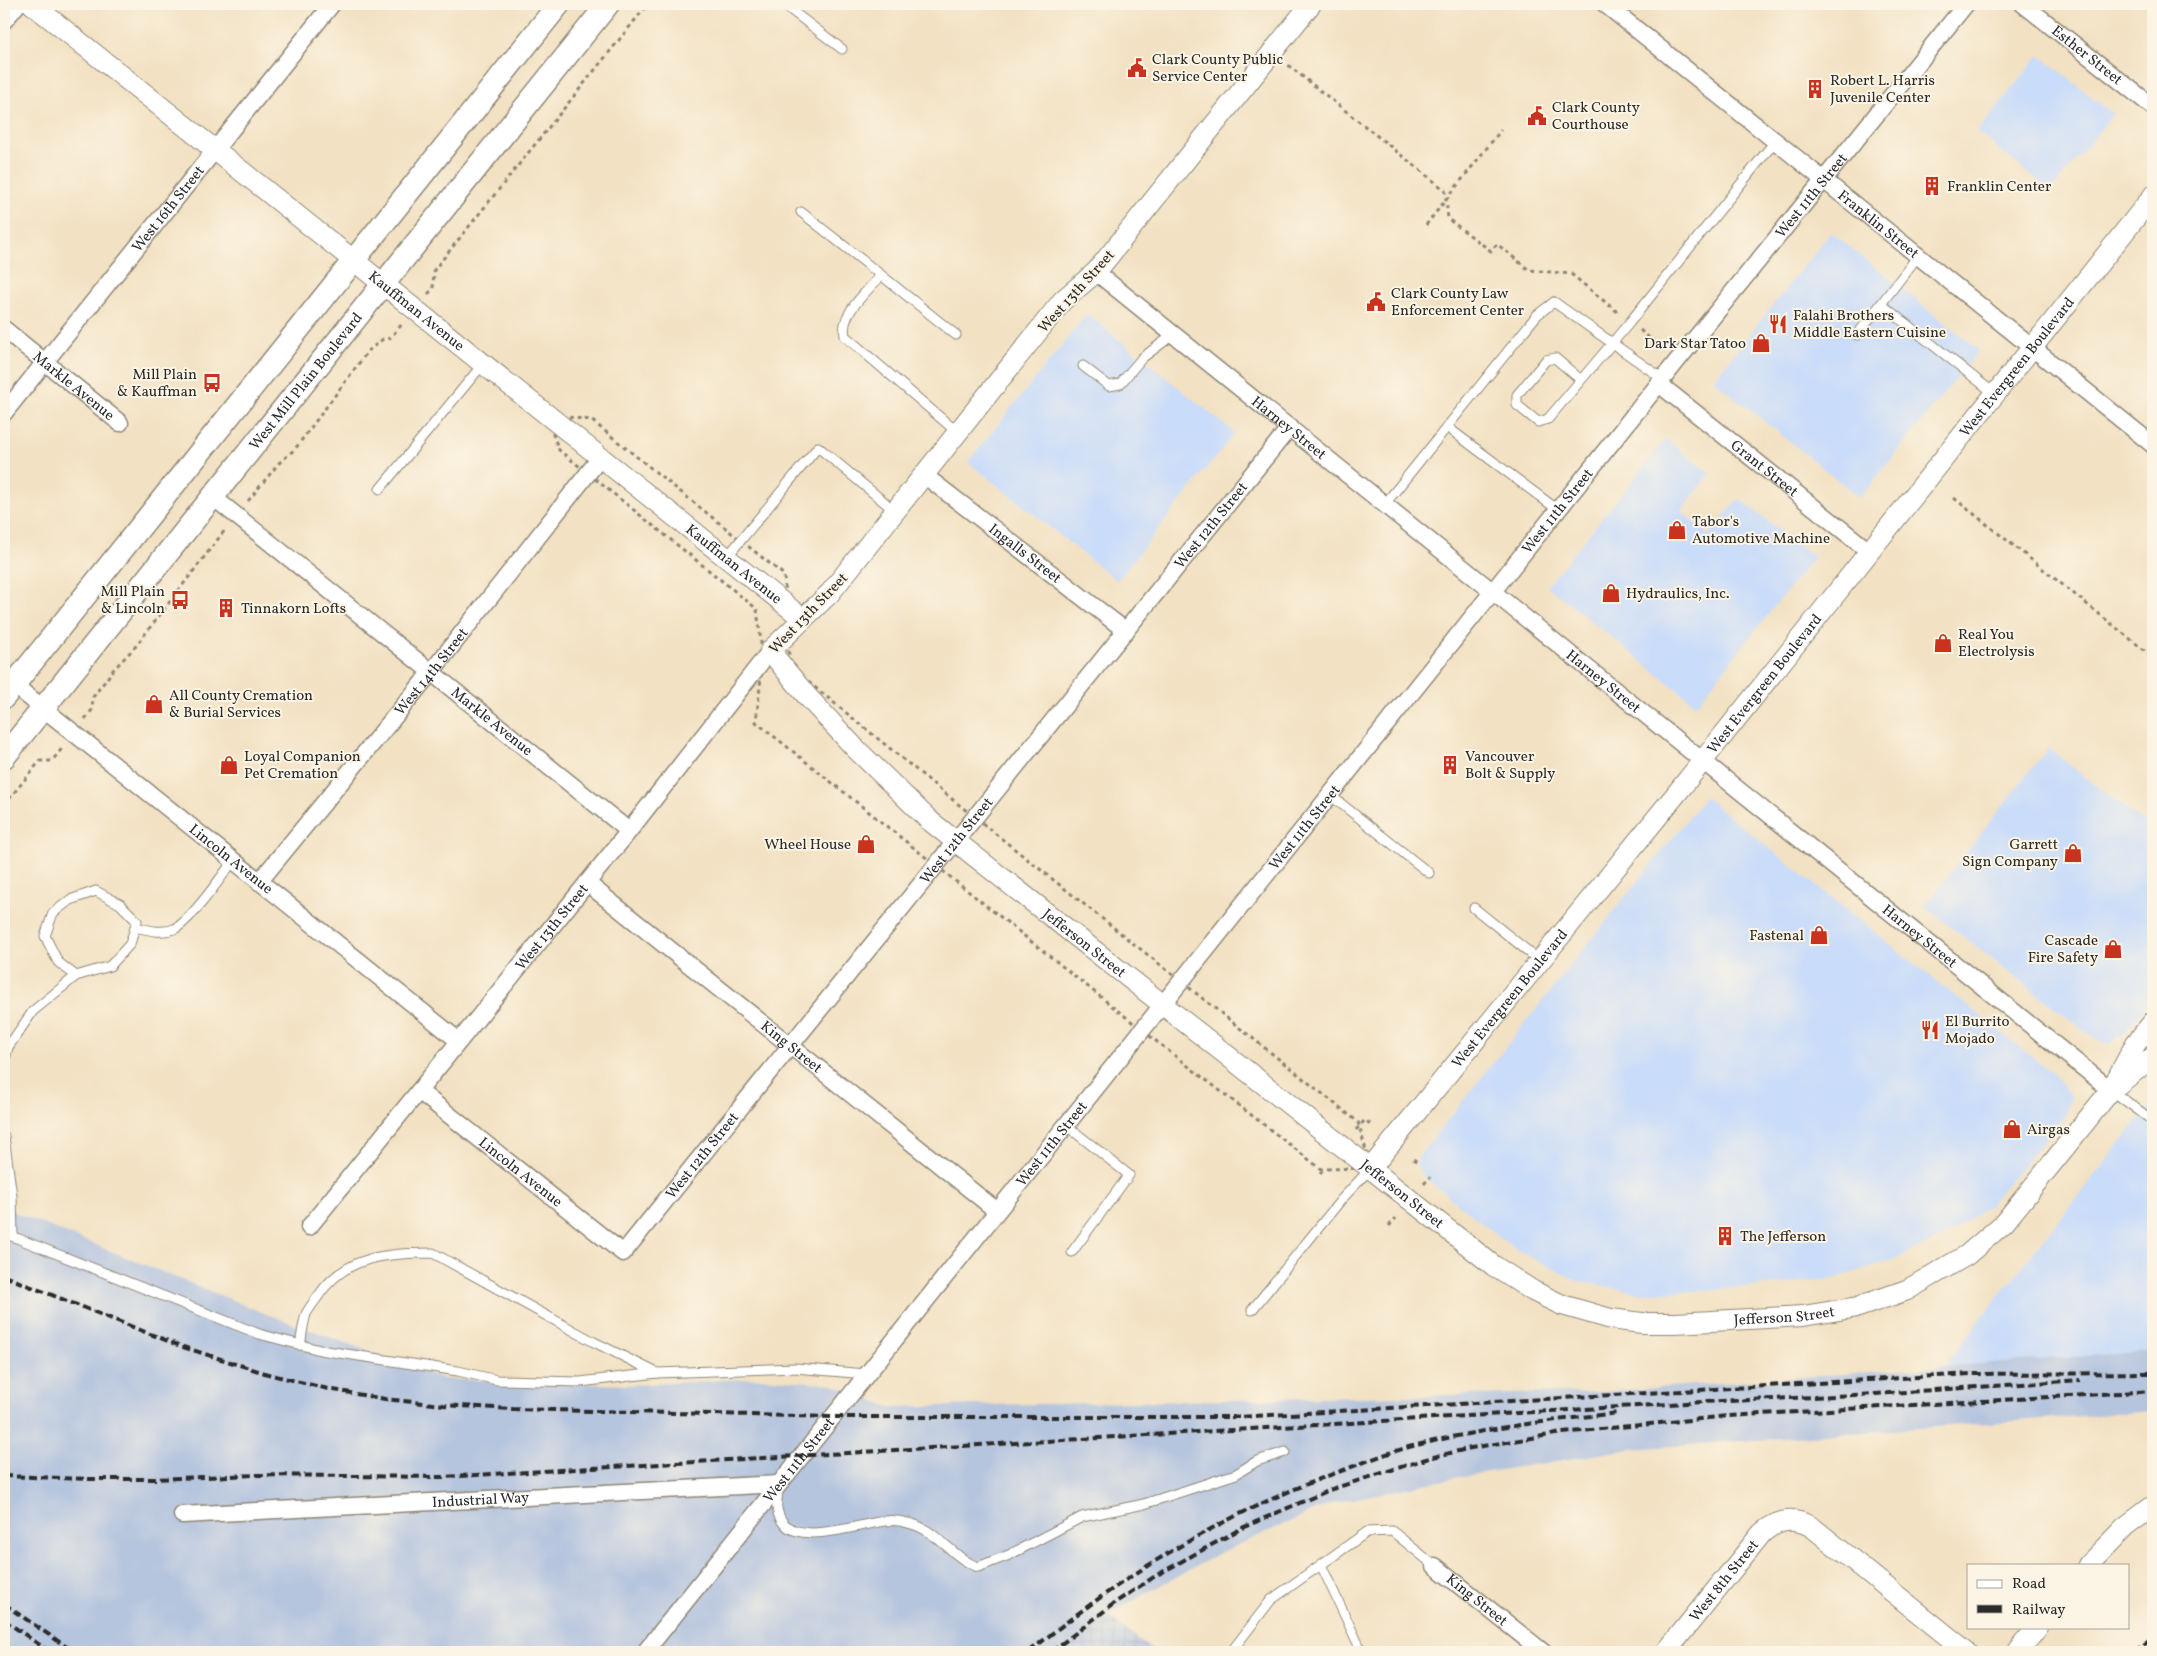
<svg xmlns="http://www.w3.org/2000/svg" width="2157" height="1656" font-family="Vollkorn,serif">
	<defs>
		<pattern id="industrial-grid" width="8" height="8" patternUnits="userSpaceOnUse" patternTransform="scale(1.25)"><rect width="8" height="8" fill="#b6c5de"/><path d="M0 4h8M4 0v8" fill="none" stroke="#9da9bf"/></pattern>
	</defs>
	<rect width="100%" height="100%" fill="#fcf5e5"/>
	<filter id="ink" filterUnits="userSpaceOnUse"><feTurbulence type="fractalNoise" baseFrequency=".02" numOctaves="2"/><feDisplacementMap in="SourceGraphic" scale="10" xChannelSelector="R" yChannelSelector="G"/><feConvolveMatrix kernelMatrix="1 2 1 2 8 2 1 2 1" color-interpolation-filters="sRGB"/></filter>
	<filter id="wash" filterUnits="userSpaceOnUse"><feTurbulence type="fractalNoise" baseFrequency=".0096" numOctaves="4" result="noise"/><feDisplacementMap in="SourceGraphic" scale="20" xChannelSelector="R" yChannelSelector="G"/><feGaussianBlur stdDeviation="1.12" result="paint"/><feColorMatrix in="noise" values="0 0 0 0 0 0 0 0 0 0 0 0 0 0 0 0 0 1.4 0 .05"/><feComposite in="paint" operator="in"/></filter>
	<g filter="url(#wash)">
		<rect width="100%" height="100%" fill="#f2e1c2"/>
		<g fill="#c9dcf9">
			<polygon points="2039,55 2113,114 2051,191 1977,132"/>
			<polygon points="1831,232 1979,350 1860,498 1713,380"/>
			<polygon points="1087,314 1235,433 1117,581 968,462"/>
			<polygon points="1666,439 1710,474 1681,511 1709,535 1739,498 1814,557 1696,705 1547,586"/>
			<polygon points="2048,748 2153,830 2153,997 2122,1036 2110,1044 2096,1040 1924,906"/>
			<polygon points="1705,797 2051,1072 2072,1096 2064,1117 1989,1205 1948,1234 1895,1259 1834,1279 1701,1291 1641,1293 1578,1281 1516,1250 1423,1176 1416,1165 1418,1157"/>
			<polygon points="2153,1101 2153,1351 1943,1367"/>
		</g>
		<polygon fill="url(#industrial-grid)" points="1107,1615 1155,1652 1062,1652"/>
		<polygon fill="#b6c5de" points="4,1208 264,1313 444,1379 629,1385 761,1378 831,1384 890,1407 1601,1392 2153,1351 2153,1411 1631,1449 1469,1475 1329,1504 1220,1553 1107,1615 1062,1652 4,1652"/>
	</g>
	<g filter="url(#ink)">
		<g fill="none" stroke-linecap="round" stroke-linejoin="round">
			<g stroke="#8e8676" stroke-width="11">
				<g id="service">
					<polyline points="783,4 842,49"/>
					<polyline points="801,212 881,275"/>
					<polyline points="1881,304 1995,394"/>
					<path d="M956 335 881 275C868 291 839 314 845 336L957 432"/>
					<polyline points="1857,335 1918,256"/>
					<polyline points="1083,366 1109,386 1120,384 1142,358 1174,334"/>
					<polyline points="1581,380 1555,358 1546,360 1517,395 1517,405 1538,422 1548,419 1630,322 1776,140"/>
					<polyline points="1447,427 1558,510"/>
					<polyline points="380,489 483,364"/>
					<polyline points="1385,504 1537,315 1554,302 1663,379"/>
					<polyline points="726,558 818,447 895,511"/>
					<polyline points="1330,795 1429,873"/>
					<polyline points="1474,908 1540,961"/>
					<path d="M135 927C148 930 162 934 174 929 189 923 222 876 233 861"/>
					<polyline points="4,1063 8,1047 33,1011 76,976 110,966 130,944 137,921 120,904 96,891 70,900 53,913 45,936 58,962 76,976"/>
					<polyline points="2111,1090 2153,1121"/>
					<polyline points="1066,1125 1129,1175 1072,1252"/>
					<polyline points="4,1136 12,1196 13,1236"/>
					<polyline points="4,1233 259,1334 320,1350 458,1371 497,1380 580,1382 657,1373 795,1368 866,1374"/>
					<polyline points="1252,1310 1341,1200 1371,1168"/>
					<path d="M300 1345C302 1335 303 1324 306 1314 309 1308 315 1301 319 1295 346 1255 389 1253 433 1253L594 1342 657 1373"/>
					<path d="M778 1489C778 1495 776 1502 777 1508 783 1553 857 1524 885 1521 892 1520 901 1521 908 1523 937 1529 952 1558 978 1567L1009 1555 1082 1517 1144 1504 1236 1474 1257 1461 1285 1452"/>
					<polyline points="1321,1565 1362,1652"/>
					<polyline points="1231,1652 1271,1600 1367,1532 1392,1531 1435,1566"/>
				</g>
			</g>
			<g stroke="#8e8676" stroke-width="19">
				<g id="minor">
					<path id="s1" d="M1605 4 2153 445"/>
					<path id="s2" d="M2023 4 2153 107"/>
					<polyline points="4,21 18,4"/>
					<path id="s3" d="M1096 272 2111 1090"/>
					<path id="s4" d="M4 329 120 423"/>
					<path id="s5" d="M1659 384 1870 552"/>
					<path id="s6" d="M4 413 332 4"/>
					<path id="s7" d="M924 475 1126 631"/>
					<path id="s8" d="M213 497 629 831"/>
					<path id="s9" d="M4 677 459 1041"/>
					<path id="s10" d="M259 882 432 671 600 458"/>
					<path id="s11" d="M587 883 997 1211"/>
					<path id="s12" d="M419 1091 623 1253 1290 427"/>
					<path id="s13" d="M309 1227 629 831 770 651"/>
					<path id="s14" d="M182 1515 778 1484"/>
					<path id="s15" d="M1435 1566 1543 1652"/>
					<path id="s16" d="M645 1652 1677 361 1966 4"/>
				</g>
			</g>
			<g stroke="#8e8676" stroke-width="22">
				<g id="tertiary">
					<path id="s17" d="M32 4 802 618"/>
					<path id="s18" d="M1311 4 1096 272 1063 300 830 593 770 651 806 695 855 748 930 821 1494 1266 1533 1291 1562 1305 1611 1319 1642 1323H1675L1803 1316 1858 1307 1907 1290 1967 1255 2004 1223 2111 1090 2136 1043 2153 1022"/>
					<polyline points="2119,1084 2153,1057"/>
					<path id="s19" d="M1371 1168 1681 788 2153 196"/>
					<polyline points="2088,1565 2125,1527 2153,1506"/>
					<path id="s20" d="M1666 1652 1762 1533C1778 1519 1794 1517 1812 1527L1967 1652"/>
					<polyline points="2018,1652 2038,1627"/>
				</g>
			</g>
			<g stroke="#8e8676" stroke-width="25">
				<g id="secondary">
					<polyline points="4,697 559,4"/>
					<path id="s21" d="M4 757 608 4"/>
				</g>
			</g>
			<g stroke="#8e8676" stroke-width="3" stroke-dasharray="4 4" stroke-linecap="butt">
				<polyline points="1288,65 1445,190 1448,219 1491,251 1497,244 1529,270 1571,274 1620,314"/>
				<polyline points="428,294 433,289 434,270 648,4"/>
				<polyline points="1640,330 1655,343"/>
				<polygon points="545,414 591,420 784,575 786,606 802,618 787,633 790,667 958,804 1358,1122 1371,1168 1321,1169 1161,1045 756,722 763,660 757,609 559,450"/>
				<polyline points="1954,498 2153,657"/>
				<polyline points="248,501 279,463 295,449 368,351 383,339 390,338 403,323"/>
				<polyline points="85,719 92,710 93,697 114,669 135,647 225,530"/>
				<polyline points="4,805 40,761 52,761 64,746"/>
				<polyline points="1356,1130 1365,1120 1373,1126"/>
				<polyline points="1413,1159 1419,1163"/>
				<polyline points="1320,1174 1324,1169"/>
				<polyline points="1424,1184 1430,1177"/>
				<polyline points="1389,1226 1396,1218"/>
			</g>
			<use href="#service" stroke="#fff" stroke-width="9"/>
			<use href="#minor" stroke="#fff" stroke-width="16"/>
			<use href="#tertiary" stroke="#fff" stroke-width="20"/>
			<use href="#secondary" stroke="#fff" stroke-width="22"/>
			<g stroke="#2b2b2b" stroke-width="4" stroke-dasharray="8 4" stroke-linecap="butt">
				<polyline points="4,1276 183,1347 268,1374 328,1389 385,1399 443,1405 513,1409 832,1417 1238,1417 1970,1374 2153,1373"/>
				<polyline points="1730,1401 1876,1394 2080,1380"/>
				<polyline points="4,1476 88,1479 155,1479 255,1475 442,1477 1737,1400"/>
				<polyline points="4,1604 74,1652"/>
				<polyline points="4,1620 50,1652"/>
				<path d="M1029 1652C1125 1573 1225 1513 1341 1471 1365 1462 1389 1452 1413 1446 1480 1429 1550 1420 1619 1413"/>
				<polyline points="1051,1652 1116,1602 1157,1575 1244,1527 1332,1489 1429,1458 1471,1448 1562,1433 1728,1416 2153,1391"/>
				<polyline points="2133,1652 2153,1637"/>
			</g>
			<polyline stroke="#8e8676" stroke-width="3" stroke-dasharray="4 4" stroke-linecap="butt" points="1426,225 1501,130"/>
		</g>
	</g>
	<defs>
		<g id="civic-bare" transform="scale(1.5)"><path d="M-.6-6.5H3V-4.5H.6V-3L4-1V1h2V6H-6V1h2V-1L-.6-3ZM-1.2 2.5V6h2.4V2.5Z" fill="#c8321e" stroke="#fcf5e5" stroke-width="2.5" paint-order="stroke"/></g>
		<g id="building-bare" transform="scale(1.5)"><path d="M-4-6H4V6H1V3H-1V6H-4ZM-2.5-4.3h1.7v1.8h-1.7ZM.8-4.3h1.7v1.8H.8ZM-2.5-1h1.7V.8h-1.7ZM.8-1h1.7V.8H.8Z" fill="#c8321e" stroke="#fcf5e5" stroke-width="2.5" paint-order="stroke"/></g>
		<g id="restaurant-bare" transform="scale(1.5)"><path d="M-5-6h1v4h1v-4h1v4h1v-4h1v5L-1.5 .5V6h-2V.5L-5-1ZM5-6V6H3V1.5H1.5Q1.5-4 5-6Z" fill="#c8321e" stroke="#fcf5e5" stroke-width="2.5" paint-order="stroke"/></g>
		<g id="shop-bare" transform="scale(1.5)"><path d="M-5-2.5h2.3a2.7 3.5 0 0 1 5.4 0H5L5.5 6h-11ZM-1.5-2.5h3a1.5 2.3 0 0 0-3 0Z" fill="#c8321e" stroke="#fcf5e5" stroke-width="2.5" paint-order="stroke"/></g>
		<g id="bus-bare" transform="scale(1.5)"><path d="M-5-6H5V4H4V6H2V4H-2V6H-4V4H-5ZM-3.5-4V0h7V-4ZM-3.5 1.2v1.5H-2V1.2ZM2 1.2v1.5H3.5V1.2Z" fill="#c8321e" stroke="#fcf5e5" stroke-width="2.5" paint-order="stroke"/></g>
	</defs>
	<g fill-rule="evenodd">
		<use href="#civic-bare" x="1137" y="68"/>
		<use href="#building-bare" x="1815" y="89"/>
		<use href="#civic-bare" x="1537" y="116"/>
		<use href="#building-bare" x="1932" y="186"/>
		<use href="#civic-bare" x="1376" y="302"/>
		<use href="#restaurant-bare" x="1778" y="324"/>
		<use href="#shop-bare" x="1761" y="343"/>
		<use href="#bus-bare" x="212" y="383"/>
		<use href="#shop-bare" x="1677" y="530"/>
		<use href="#shop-bare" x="1611" y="593"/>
		<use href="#bus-bare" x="180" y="600"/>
		<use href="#building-bare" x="226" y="608"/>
		<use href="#shop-bare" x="1943" y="643"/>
		<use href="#shop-bare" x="154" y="704"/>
		<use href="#shop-bare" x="229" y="765"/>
		<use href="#building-bare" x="1450" y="765"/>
		<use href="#shop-bare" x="866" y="844"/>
		<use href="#shop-bare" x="2073" y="853"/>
		<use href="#shop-bare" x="1819" y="935"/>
		<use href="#shop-bare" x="2113" y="949"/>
		<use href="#restaurant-bare" x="1930" y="1030"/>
		<use href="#shop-bare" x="2012" y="1129"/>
		<use href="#building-bare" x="1725" y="1236"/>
	</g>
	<g text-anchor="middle" stroke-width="4" stroke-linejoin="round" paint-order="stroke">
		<g font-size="15" fill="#2b2b2b" stroke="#fcf5e5">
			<text dy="5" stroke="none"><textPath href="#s2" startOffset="82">Esther Street</textPath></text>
			<text dy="5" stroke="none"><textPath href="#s16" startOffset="1866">West 11th Street</textPath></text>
			<text dy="5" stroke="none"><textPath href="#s6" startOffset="262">West 16th Street</textPath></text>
			<text dy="5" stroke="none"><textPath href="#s1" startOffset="351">Franklin Street</textPath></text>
			<text transform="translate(1076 291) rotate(-48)" y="5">West 13th Street</text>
			<text dy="5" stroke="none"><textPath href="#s17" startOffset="492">Kauffman Avenue</textPath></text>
			<text dy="5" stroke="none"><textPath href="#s19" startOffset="1029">West Evergreen Boulevard</textPath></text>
			<text dy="5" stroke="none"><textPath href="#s21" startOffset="482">West Mill Plain Boulevard</textPath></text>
			<text dy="5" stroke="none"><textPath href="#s4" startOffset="90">Markle Avenue</textPath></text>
			<text dy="5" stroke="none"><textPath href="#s3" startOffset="248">Harney Street</textPath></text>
			<text dy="5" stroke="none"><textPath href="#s5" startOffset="135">Grant Street</textPath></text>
			<text dy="5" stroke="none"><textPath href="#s16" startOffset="1461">West 11th Street</textPath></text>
			<text dy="5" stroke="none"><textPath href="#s12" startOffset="1196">West 12th Street</textPath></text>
			<text dy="5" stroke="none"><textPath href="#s7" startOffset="128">Ingalls Street</textPath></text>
			<text dy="5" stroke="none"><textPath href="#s17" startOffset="898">Kauffman Avenue</textPath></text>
			<text transform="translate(808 613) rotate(-46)" y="5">West 13th Street</text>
			<text dy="5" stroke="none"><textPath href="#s10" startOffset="272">West 14th Street</textPath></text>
			<text dy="5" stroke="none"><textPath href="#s3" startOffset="652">Harney Street</textPath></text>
			<text dy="5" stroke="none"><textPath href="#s19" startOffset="624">West Evergreen Boulevard</textPath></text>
			<text dy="5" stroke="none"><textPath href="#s8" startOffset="358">Markle Avenue</textPath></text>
			<text dy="5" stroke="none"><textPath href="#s16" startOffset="1056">West 11th Street</textPath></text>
			<text dy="5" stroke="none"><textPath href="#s12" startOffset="791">West 12th Street</textPath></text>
			<text dy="5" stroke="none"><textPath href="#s9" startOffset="291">Lincoln Avenue</textPath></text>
			<text dy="5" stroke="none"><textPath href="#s13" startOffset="386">West 13th Street</textPath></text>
			<text dy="5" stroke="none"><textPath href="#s3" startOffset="1058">Harney Street</textPath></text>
			<text dy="5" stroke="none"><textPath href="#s18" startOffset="1275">Jefferson Street</textPath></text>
			<text dy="5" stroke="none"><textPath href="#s19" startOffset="219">West Evergreen Boulevard</textPath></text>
			<text dy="5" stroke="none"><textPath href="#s11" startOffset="262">King Street</textPath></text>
			<text dy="5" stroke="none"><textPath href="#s16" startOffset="651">West 11th Street</textPath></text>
			<text dy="5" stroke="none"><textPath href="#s12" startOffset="386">West 12th Street</textPath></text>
			<text dy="5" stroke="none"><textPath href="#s12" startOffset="130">Lincoln Avenue</textPath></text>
			<text dy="5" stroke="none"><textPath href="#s18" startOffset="1680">Jefferson Street</textPath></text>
			<text dy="5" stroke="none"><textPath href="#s18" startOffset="2100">Jefferson Street</textPath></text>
			<text dy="5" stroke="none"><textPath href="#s16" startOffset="246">West 11th Street</textPath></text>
			<text dy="5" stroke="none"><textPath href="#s14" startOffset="299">Industrial Way</textPath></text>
			<text dy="5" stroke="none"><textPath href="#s20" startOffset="92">West 8th Street</textPath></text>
			<text dy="5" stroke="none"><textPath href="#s15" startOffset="54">King Street</textPath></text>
		</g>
		<g font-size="15" fill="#2b2b2b" stroke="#fcf5e5" text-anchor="start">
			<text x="1152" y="64">Clark County Public<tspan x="1152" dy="17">Service Center</tspan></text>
			<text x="1830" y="85">Robert L. Harris<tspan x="1830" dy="17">Juvenile Center</tspan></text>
			<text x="1552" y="112">Clark County<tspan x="1552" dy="17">Courthouse</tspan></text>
			<text x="1947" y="191">Franklin Center</text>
			<text x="1391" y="298">Clark County Law<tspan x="1391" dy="17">Enforcement Center</tspan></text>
			<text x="1793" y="320">Falahi Brothers<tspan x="1793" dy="17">Middle Eastern Cuisine</tspan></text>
			<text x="1746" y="348" text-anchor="end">Dark Star Tatoo</text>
			<text x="197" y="379" text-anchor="end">Mill Plain<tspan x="197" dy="17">&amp; Kauffman</tspan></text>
			<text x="1692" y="526">Tabor's<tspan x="1692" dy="17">Automotive Machine</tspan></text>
			<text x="165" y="596" text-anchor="end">Mill Plain<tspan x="165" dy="17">&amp; Lincoln</tspan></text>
			<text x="1626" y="598">Hydraulics, Inc.</text>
			<text x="241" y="613">Tinnakorn Lofts</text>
			<text x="1958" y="639">Real You<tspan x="1958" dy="17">Electrolysis</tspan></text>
			<text x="169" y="700">All County Cremation<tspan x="169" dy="17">&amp; Burial Services</tspan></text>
			<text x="244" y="761">Loyal Companion<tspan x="244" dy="17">Pet Cremation</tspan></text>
			<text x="1465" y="761">Vancouver<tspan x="1465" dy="17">Bolt &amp; Supply</tspan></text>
			<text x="851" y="849" text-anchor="end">Wheel House</text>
			<text x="2058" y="849" text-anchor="end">Garrett<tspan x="2058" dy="17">Sign Company</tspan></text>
			<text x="1804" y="940" text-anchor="end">Fastenal</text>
			<text x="2098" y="945" text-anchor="end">Cascade<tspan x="2098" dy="17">Fire Safety</tspan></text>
			<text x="1945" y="1026">El Burrito<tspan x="1945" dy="17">Mojado</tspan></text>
			<text x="2027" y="1134">Airgas</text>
			<text x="1740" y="1241">The Jefferson</text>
		</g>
	</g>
	<rect width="2157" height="1656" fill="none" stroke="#fcf5e5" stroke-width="20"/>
	<rect x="1967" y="1564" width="162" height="65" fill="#fcf5e5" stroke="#a8a49b"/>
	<rect x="1977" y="1580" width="25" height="8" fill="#ffffff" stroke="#a8a49b"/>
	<text x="2012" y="1588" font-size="15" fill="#2b2b2b">Road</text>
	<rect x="1977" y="1605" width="25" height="8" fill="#2b2b2b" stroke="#a8a49b"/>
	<text x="2012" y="1614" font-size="15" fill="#2b2b2b">Railway</text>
</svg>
